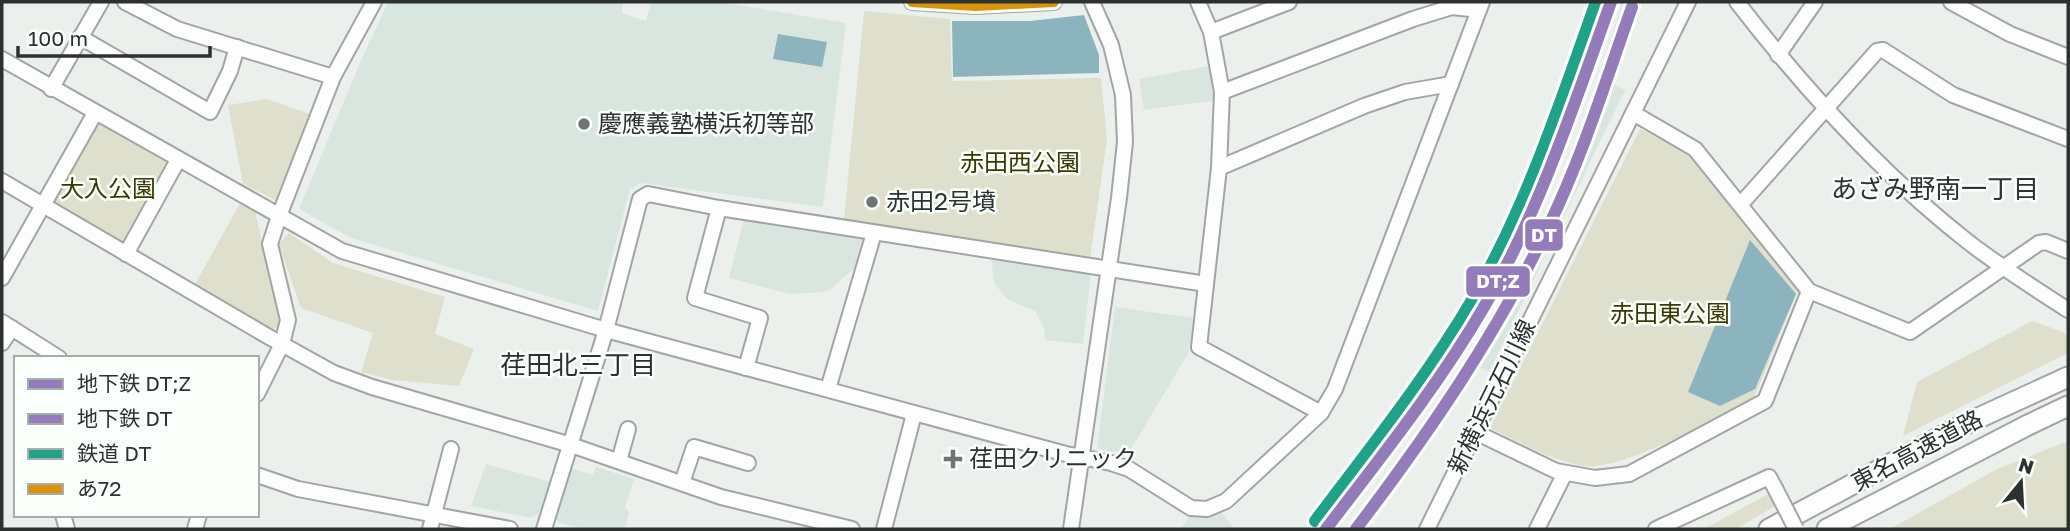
<svg xmlns="http://www.w3.org/2000/svg" width="2070" height="531" font-family="'Golos Text','Noto Sans JP',sans-serif">
	<rect width="100%" height="100%" fill="#ebf0ed"/>
	<g fill="#d9e6df">
		<polygon points="388,2 623,2 622,13 646,21 651,2 721,2 846,23 823,207 641,183 630,189 598,311 351,238 299,209 359,65"/>
		<polygon points="1623,2 1635,2 1620,51 1609,77 1615,85 1625,90 1489,372 1473,364 1541,226 1569,162"/>
		<polygon points="1209,66 1217,100 1144,110 1139,79"/>
		<polygon points="744,219 863,236 865,242 859,268 855,268 832,288 824,292 789,294 729,278"/>
		<polygon points="991,257 1091,273 1083,344 1045,340 1044,328 1035,311 1007,299 994,283"/>
		<polygon points="1115,307 1193,318 1189,352 1128,454 1097,449"/>
		<polygon points="486,464 551,482 541,513 531,518 471,506"/>
		<polygon points="569,467 593,475 596,467 634,479 625,507 629,512 625,529 588,529 559,523 555,517"/>
		<polygon points="1221,512 1235,529 1181,529 1191,514"/>
	</g>
	<g fill="#dee0cd">
		<polygon points="864,11 950,19 952,81 1101,78 1107,139 1090,259 938,237 844,219"/>
		<polygon points="267,99 310,114 275,200 243,184 228,105"/>
		<polygon points="98,121 170,160 124,247 51,204"/>
		<path d="M1640 129 1689 154 1799 288 1753 400C1716 418 1623 471 1584 466 1551 461 1520 442 1490 428Z"/>
		<polygon points="241,202 255,211 281,326 270,331 194,286"/>
		<polygon points="289,233 333,263 445,297 435,334 474,349 459,386 393,380 361,372 373,333 301,308 279,244"/>
		<polygon points="2032,321 2063,332 2068,337 2068,353 1903,436 1917,382"/>
		<polygon points="2068,441 2068,529 1890,529 1997,469"/>
		<polygon points="1770,493 1777,505 1736,529 1704,529"/>
	</g>
	<g fill="#8cb4bf">
		<polygon points="1084,15 1099,55 1099,73 953,77 952,21 1030,21"/>
		<polygon points="778,34 827,42 822,67 773,59"/>
		<polygon points="1750,240 1796,294 1755,389 1720,406 1688,392"/>
	</g>
	<g fill="none" stroke-linecap="round" stroke-linejoin="round">
		<g stroke="#a1a6a3" stroke-width="18">
			<g id="minor">
				<polyline points="125,2 177,29 333,77"/>
				<polyline points="912,2 975,6 1054,2"/>
				<polyline points="1198,2 1211,32 1222,92 1219,168 1199,347 1321,413"/>
				<path d="M1737 2C1805 90 1879 172 1967 241 1999 266 2034 288 2068 310"/>
				<polyline points="1951,2 2010,34 2068,57"/>
				<polyline points="1211,32 1289,2"/>
				<polyline points="80,37 210,112 230,71 237,47"/>
				<polyline points="1778,55 1815,2"/>
				<polyline points="2,59 342,251 606,330 1066,454 1111,463 1129,469 1191,508 1207,509 1226,501 1321,413 1335,389 1482,2"/>
				<polyline points="51,89 101,2"/>
				<polyline points="1222,92 1413,19 1452,7 1479,10"/>
				<polyline points="1633,113 1695,149 1809,291 1910,332 2039,243 2046,242 2068,251"/>
				<polyline points="1219,168 1364,106 1405,92 1451,84"/>
				<polyline points="2,181 269,337 334,373 372,387 571,445 721,497 852,529"/>
				<polyline points="1741,204 1877,51 1883,50 1953,95 2068,139"/>
				<polyline points="719,208 695,298 760,318 746,368"/>
				<polyline points="126,254 178,160"/>
				<polyline points="2,278 95,113"/>
				<polyline points="2,322 59,358"/>
				<polyline points="2,343 12,328"/>
				<polyline points="828,389 874,233"/>
				<polyline points="257,394 282,344 288,320 270,244 279,216 333,77 374,2"/>
				<polyline points="1475,432 1556,471 1595,478 1629,474 1765,401 1809,291"/>
				<polyline points="619,461 628,429"/>
				<polyline points="257,475 298,489 510,529"/>
				<polyline points="682,483 694,447 748,463"/>
				<polyline points="63,515 67,529"/>
				<polyline points="195,529 199,515"/>
				<polyline points="430,529 451,449"/>
				<polyline points="544,529 606,330 640,199 648,194 719,208 1206,284"/>
				<polyline points="884,529 914,414"/>
				<polyline points="1071,529 1119,198 1125,142 1123,95 1111,45 1092,2"/>
				<polyline points="1427,529 1688,2"/>
				<polyline points="1537,529 1565,473"/>
				<polyline points="1656,529 1769,477 1775,488"/>
			</g>
		</g>
		<g stroke="#a1a6a3" stroke-width="23">
			<g id="highway">
				<polyline points="1769,529 1961,426 2068,377"/>
				<polyline points="1827,529 2028,425 2068,406"/>
			</g>
		</g>
		<use href="#minor" stroke="#fcfdfc" stroke-width="14"/>
		<use href="#highway" stroke="#fcfdfc" stroke-width="19"/>
		<g stroke="#a1a6a3" stroke-width="18" stroke-linecap="butt">
			<polyline id="minor-bridge" points="1775,488 1796,529"/>
		</g>
		<use href="#minor-bridge" stroke="#fcfdfc" stroke-width="14"/>
		<g stroke="#fafffc" stroke-width="16">
			<polyline id="bus-1" points="912,2 975,6 1054,2"/>
		</g>
		<use href="#bus-1" stroke="#d99507" stroke-width="10"/>
		<g stroke="#fafffc" stroke-width="18">
			<path id="rail-1" d="M1315 521C1369 449 1426 378 1472 300 1526 207 1560 103 1596 2"/>
		</g>
		<use href="#rail-1" stroke="#20a288" stroke-width="12"/>
		<g stroke="#fafffc" stroke-width="18">
			<path id="metro-1" d="M1326 529C1381 457 1438 386 1484 307 1539 212 1574 105 1611 2"/>
		</g>
		<g stroke="#fafffc" stroke-width="18">
			<path id="metro-2" d="M1356 529C1429 433 1497 334 1549 225 1583 155 1606 80 1632 7"/>
		</g>
		<use href="#metro-1" stroke="#937cb9" stroke-width="12"/>
		<use href="#metro-2" stroke="#937cb9" stroke-width="12"/>
	</g>
	<g fill="#707472" stroke="#fafffc" stroke-width="2.5">
		<circle cx="584" cy="124" r="7"/>
		<circle cx="872" cy="202" r="7"/>
		<path d="M949.5 448.5h7v7h7v7h-7v7h-7v-7h-7v-7h7z"/>
	</g>
	<g text-anchor="middle" stroke-width="5" stroke-linejoin="round" paint-order="stroke">
		<g font-size="24" fill="#2d3230" stroke="#fafffc" text-anchor="start">
			<text x="598" y="132">慶應義塾横浜初等部</text>
			<text x="886" y="210">赤田2号墳</text>
			<text x="969" y="467">荏田クリニック</text>
		</g>
		<g font-size="24" fill="#3b3900" stroke="#fafffc">
			<text x="1020" y="171">赤田西公園</text>
			<text x="108" y="197">大入公園</text>
			<text x="1670" y="322">赤田東公園</text>
		</g>
		<g font-size="24" fill="#2d3230" stroke="#fafffc">
			<text transform="translate(1492 397) rotate(-64)" y="8">新横浜元石川線</text>
			<text transform="translate(1917 451) rotate(-28)" y="8">東名高速道路</text>
		</g>
		<g font-size="26" fill="#2d3230" stroke="#fafffc">
			<text x="1935" y="198">あざみ野南一丁目</text>
			<text x="578" y="374">荏田北三丁目</text>
		</g>
	</g>
	<g stroke="#fafffc" stroke-width="2.5">
		<rect x="1524" y="218" width="40" height="34" rx="7" fill="#937cb9"/>
		<rect x="1465" y="265" width="66" height="33" rx="7" fill="#937cb9"/>
	</g>
	<g font-size="19" text-anchor="middle" font-weight="bold" fill="#fff">
		<text x="1544" y="242">DT</text>
		<text x="1498" y="288">DT;Z</text>
	</g>
	<rect width="2070" height="531" fill="none" stroke="#2d3230" stroke-width="7"/>
	<rect x="14" y="356" width="245" height="161" fill="#fafffc" stroke="#a8adaa" stroke-width="2"/>
	<rect x="28" y="379" width="35" height="10" fill="#937cb9" stroke="#a8adaa" stroke-width="2"/>
	<text x="77" y="391" font-size="21" fill="#2d3230">地下鉄 DT;Z</text>
	<rect x="28" y="414" width="35" height="10" fill="#937cb9" stroke="#a8adaa" stroke-width="2"/>
	<text x="77" y="426" font-size="21" fill="#2d3230">地下鉄 DT</text>
	<rect x="28" y="449" width="35" height="10" fill="#20a288" stroke="#a8adaa" stroke-width="2"/>
	<text x="77" y="461" font-size="21" fill="#2d3230">鉄道 DT</text>
	<rect x="28" y="484" width="35" height="10" fill="#d99507" stroke="#a8adaa" stroke-width="2"/>
	<text x="77" y="496" font-size="21" fill="#2d3230">あ72</text>
	<g transform="translate(2021 482) rotate(18)" stroke="#fafffc" stroke-width="5" paint-order="stroke">
	<path d="M0-5L12 26L0 18L-12 26Z" fill="#2d3230"/>
	<text y="-10" font-size="19" font-weight="bold" text-anchor="middle" fill="#2d3230">N</text>
	</g>
	<path d="M18 46v10h192v-10" fill="none" stroke="#2d3230" stroke-width="3.5"/>
	<text x="28" y="46" font-size="21" fill="#2d3230" stroke="#fafffc" stroke-width="5" paint-order="stroke">100 m</text>
</svg>
